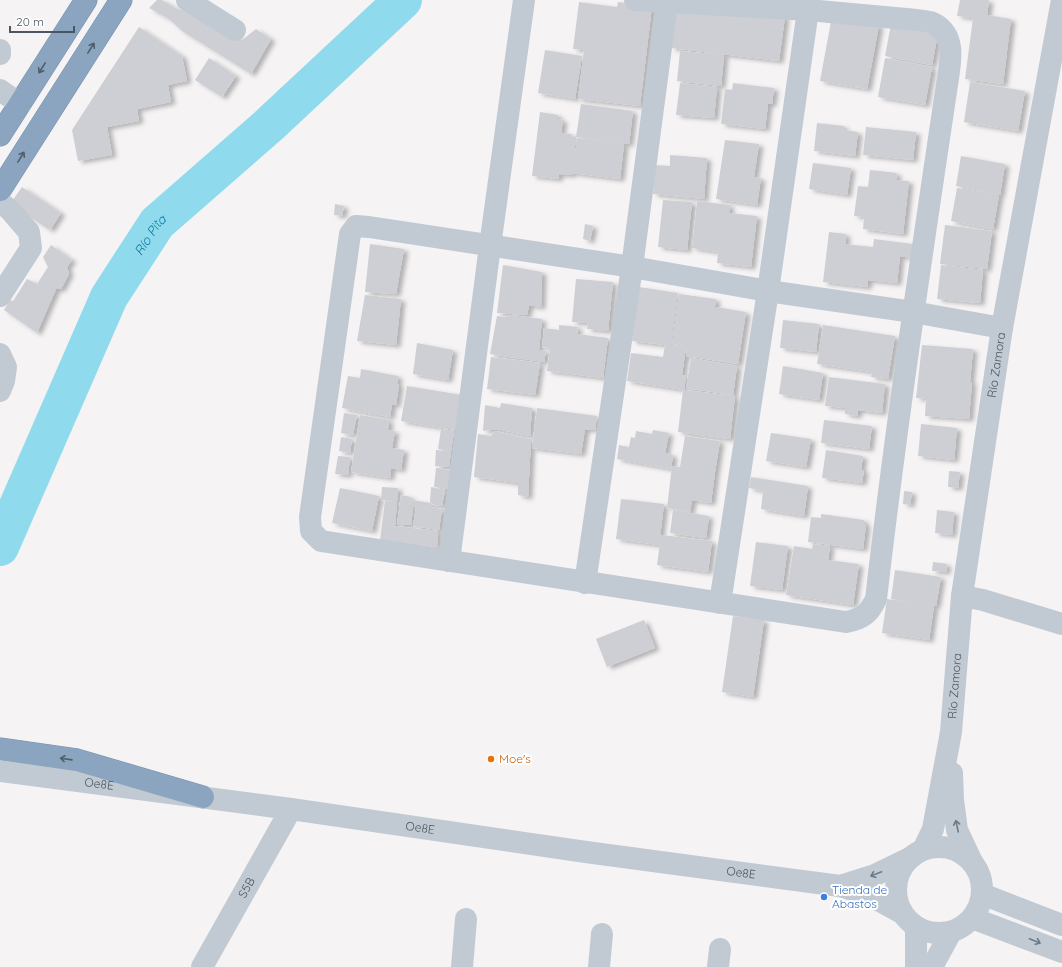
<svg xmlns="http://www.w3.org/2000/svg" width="1062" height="967" font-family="Quicksand,sans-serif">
	<defs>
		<filter id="shadow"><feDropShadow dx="4.5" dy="2.5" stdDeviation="2" flood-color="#0004"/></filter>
	</defs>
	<rect width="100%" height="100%" fill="#f5f3f3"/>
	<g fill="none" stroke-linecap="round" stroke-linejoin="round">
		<path stroke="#90daee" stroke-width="38" id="s1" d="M0 547 109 297 157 223 268 126 403 0"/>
	</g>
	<g fill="#cdcfd5" filter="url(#shadow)">
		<polygon points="157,0 162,0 177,9 194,11 242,40 256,29 271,39 251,74 182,31 169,19 149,8"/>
		<polygon points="960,0 989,0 987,15 1011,19 1003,84 965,79 973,18 957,16"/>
		<polygon points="579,2 617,7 618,2 652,6 640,106 578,99 584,50 573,49"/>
		<polygon points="677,3 785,16 779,61 671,48"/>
		<polygon points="832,16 879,25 867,89 820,81"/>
		<polygon points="891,24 938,33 932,65 885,56"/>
		<polygon points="139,27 182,56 187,81 168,85 171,102 137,109 139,121 107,127 112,155 78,161 72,130"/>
		<polygon points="545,50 582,56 575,99 538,93"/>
		<polygon points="680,51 724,55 721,86 677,81"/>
		<polygon points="209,58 236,76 222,97 195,80"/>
		<polygon points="885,58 932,67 925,105 878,97"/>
		<polygon points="970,82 1025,91 1018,131 964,122"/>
		<polygon points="680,83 717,87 714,118 676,115"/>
		<polygon points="733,83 774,88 772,104 768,104 765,129 721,124 725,89 732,90"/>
		<polygon points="581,104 633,111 629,144 576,137"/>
		<polygon points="540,112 558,115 558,119 563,120 561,133 572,134 571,137 576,137 572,175 559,174 558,179 532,176"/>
		<polygon points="817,123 844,126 844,130 858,132 855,156 814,151"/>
		<polygon points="866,127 916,132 913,160 863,155"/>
		<polygon points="577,138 624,144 620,179 573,173"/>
		<polygon points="725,140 759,144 754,177 761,178 757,205 716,199"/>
		<polygon points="670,155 707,158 704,199 653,194 655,165 670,166"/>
		<polygon points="961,156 1005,164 1000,195 956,186"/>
		<polygon points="813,163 851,168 847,195 809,189"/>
		<polygon points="870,170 897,173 896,180 909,181 903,234 863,229 864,217 854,216 858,186 868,187"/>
		<polygon points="22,187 61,213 50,230 10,204"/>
		<polygon points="957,188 999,195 993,229 951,221"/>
		<polygon points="663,200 692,202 687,250 658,247"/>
		<polygon points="697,201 730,205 729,213 757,216 751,267 717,263 718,252 692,248"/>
		<polygon points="335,204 344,206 342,216 334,215"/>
		<polygon points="585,224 593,226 590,241 583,239"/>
		<polygon points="945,225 992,231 987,269 940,264"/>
		<polygon points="829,232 846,234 845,244 873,247 874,239 913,244 912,258 900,256 897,283 868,280 867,287 823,282"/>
		<polygon points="370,244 404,249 396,294 365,292"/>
		<polygon points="51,245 72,260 67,267 69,274 61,289 56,289 37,333 4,310 10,300 13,301 27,279 37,284 48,267 43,257"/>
		<polygon points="503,265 542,272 541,307 529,305 527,315 497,313"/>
		<polygon points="941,265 983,270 980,303 937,299"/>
		<polygon points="576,279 613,282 608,331 587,329 588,323 572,322"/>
		<polygon points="639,287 678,293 671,344 665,344 666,341 665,345 632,341"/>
		<polygon points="679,294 716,299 709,351 716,307 746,312 738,364 686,356 687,346 672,344"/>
		<polygon points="365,295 401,299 396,345 357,341"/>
		<polygon points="511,315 542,319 539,350 546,351 544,362 490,354 497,316 505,317"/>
		<polygon points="783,320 819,324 816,352 780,348"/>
		<polygon points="559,325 578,327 577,334 608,338 603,378 547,371 550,348 542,347 544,328 559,330"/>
		<polygon points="823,325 895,336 888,379 871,377 872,372 817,364"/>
		<polygon points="417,343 453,350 448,380 413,374"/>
		<polygon points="665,344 686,347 682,375 686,376 684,390 627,381 631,353 663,357"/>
		<polygon points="922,345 973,349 970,382 972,382 969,419 925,416 926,399 916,398"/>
		<polygon points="491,357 540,363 535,395 487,389"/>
		<polygon points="691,358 737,366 733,395 686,388"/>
		<polygon points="783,366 823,373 819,400 779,394"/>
		<polygon points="361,369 398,376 397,384 399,385 396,405 392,404 390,417 342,408 348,376 360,378"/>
		<polygon points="829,377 885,384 882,413 858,410 857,416 845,414 845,408 825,406"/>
		<polygon points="407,386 462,395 456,430 401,421"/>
		<polygon points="683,390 735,396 730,439 678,432"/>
		<polygon points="501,403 532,408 530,436 497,429 483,431 485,405 500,408"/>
		<polygon points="537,408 597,416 595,430 585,429 581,454 532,448"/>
		<polygon points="344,413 357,415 353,435 341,433"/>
		<polygon points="360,415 389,420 388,430 395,431 392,448 404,450 401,470 391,468 390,478 351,472"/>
		<polygon points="824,420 872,426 869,449 821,443"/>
		<polygon points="921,424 957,428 954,460 918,456"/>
		<polygon points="441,429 454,431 451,451 438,449"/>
		<polygon points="653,430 669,433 665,453 673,455 671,469 617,459 619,445 629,447 631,437 635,438 636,431 652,434"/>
		<polygon points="495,431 531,439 528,497 518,495 518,483 474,477 478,434 491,436"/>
		<polygon points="771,433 811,439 806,467 766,461"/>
		<polygon points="685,436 720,441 715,472 693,469 715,472 711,503 692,500 690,512 667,508 672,466 680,467"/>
		<polygon points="341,437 352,439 350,453 339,451"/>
		<polygon points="436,450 451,451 449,467 435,466"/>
		<polygon points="826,450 863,456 861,470 864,470 862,483 822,478"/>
		<polygon points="338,456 350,457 348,475 335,474"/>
		<polygon points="436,468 451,470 449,489 434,487"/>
		<polygon points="949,471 960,472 958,488 948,487"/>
		<polygon points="751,477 808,486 804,516 761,509 763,491 749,488"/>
		<polygon points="382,487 398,488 397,501 381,500"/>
		<polygon points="431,487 445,490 442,506 434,505 430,502"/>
		<polygon points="340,488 379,496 372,531 332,523"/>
		<polygon points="904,491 912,492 910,505 903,504"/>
		<polygon points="401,495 411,497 410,507 413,508 411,525 397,525"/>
		<polygon points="621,499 664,504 659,545 616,539"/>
		<polygon points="412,500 431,503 430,507 442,509 439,530 413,526 416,507 411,506"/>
		<polygon points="385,501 397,502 395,526 438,531 437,547 380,540"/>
		<polygon points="673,510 709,516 706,538 670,533"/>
		<polygon points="937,510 954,512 952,535 935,533"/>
		<polygon points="821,514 864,520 864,524 866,525 863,549 808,542 811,517 821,518"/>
		<polygon points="661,535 712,541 708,572 657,565"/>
		<polygon points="756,542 788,546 782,590 750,586"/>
		<polygon points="813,544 830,546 828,560 859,564 853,605 786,595 794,546 812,549"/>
		<polygon points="933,562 947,564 946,572 932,571"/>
		<polygon points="895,570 941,577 936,606 891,599"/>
		<polygon points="887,599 934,606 929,640 882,633"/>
		<polygon points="733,616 764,620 753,697 722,692"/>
		<polygon points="644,620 655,648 607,667 596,639"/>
	</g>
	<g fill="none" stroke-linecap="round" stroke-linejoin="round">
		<g stroke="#7690ad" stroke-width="23">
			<g id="highway">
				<polyline points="0,135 86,0"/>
				<polyline points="0,190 121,0"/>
				<polyline points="0,749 77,760 203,797"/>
			</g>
		</g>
		<g stroke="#c1cad2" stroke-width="22">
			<polyline points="187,0 235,30"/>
			<path d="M635 0 808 10 917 20C923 21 931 21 935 24 955 36 951 59 948 78 922 252 896 425 876 599 869 614 862 619 846 622L321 541 311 531 310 517 350 234 356 226 369 227 632 267 768 291 913 312 1002 328"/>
			<polyline points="0,50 0,54"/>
			<polyline points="0,90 20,104"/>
			<polyline points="0,202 10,210 29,232 31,248 0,296"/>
			<polyline points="0,354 6,367 4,381 0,391"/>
			<polyline points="449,561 490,246 524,0"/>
			<polyline points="585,583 632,267 667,2"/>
			<polyline points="962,596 983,600 1062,624"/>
			<polyline points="720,603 768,291 808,10"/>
			<path id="s2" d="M0 771 291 809 586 852 840 886 871 896 902 913"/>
			<polyline points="952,773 953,800 957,830 972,862"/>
			<circle cx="939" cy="890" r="43"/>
			<path id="s3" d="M923 850 933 829 951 732 962 596 1002 328 1062 0"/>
			<polyline points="840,886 875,875 910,858"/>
			<polyline points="982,894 1062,925"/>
			<polyline points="972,918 1062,952"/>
			<polyline points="916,927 916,967"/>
			<path id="s4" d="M202 967 291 809"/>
			<polyline points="462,967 466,919"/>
			<polyline points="599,967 602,934"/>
			<polyline points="718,967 720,949"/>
			<polyline points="932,967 951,932"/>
		</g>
		<use href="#highway" stroke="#8ba5c1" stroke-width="22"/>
	</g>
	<defs><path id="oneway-shaft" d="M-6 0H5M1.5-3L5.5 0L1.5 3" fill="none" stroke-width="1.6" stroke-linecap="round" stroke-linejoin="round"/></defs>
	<g stroke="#505e6b">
		<use href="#oneway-shaft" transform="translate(91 48) rotate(-58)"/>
		<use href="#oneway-shaft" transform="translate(42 68) rotate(122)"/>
		<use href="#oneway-shaft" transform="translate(21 157) rotate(-58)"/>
		<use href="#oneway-shaft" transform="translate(66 759) rotate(-172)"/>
	</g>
	<g stroke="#6e7983">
		<use href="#oneway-shaft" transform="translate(957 826) rotate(-102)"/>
		<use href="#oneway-shaft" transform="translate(876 874) rotate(158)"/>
		<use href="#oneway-shaft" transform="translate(1035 941) rotate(22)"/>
	</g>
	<circle fill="#e8710a" stroke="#fff" stroke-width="1.5" cx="491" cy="759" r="4"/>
	<circle fill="#3f7fe0" stroke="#fff" stroke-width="1.5" cx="824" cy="897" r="4"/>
	<g text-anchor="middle" stroke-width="4" stroke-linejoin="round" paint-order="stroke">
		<g font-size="12" fill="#4a5661" stroke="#fff">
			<text dy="4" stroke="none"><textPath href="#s3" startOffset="492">Río Zamora</textPath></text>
			<text dy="4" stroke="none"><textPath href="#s3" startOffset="168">Río Zamora</textPath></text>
			<text dy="4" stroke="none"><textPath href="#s2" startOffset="100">Oe8E</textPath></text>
			<text dy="4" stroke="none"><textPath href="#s2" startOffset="424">Oe8E</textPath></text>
			<text dy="4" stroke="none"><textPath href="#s2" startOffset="748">Oe8E</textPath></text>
			<text dy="4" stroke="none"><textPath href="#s4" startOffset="91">S5B</textPath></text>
		</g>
		<g font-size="12" fill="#c56008" stroke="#fff" text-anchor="start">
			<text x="499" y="763">Moe's</text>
		</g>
		<g font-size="12" fill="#366cbe" stroke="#fff" text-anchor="start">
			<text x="832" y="894">Tienda de<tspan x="832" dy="14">Abastos</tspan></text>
		</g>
		<g font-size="13" font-style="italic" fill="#0c7c9b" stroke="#fff">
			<text dy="5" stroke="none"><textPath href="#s1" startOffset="347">Río Pita</textPath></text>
		</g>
	</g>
	<path d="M10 26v6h64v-6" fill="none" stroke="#4a5661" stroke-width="2"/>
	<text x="16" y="26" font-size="12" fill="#4a5661" stroke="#ffffff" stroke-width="3" paint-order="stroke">20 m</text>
</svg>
